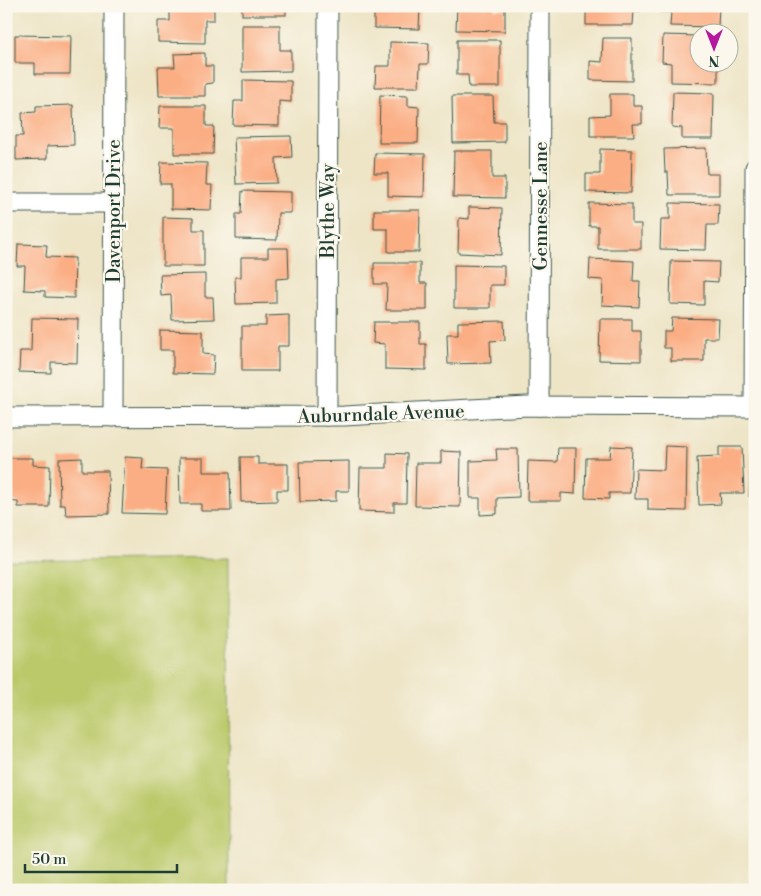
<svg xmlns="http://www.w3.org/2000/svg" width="761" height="896" font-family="'Libre Bodoni',serif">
	<rect width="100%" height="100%" fill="#fbf7ec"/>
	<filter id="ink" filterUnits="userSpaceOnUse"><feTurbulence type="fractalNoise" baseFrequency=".02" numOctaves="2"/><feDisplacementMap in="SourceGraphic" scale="10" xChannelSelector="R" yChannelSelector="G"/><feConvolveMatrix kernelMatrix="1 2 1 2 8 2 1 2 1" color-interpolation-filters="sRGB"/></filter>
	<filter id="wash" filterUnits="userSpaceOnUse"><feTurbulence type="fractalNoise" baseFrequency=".0096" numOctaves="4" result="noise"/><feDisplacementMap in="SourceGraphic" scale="20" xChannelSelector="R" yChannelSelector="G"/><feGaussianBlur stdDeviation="1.12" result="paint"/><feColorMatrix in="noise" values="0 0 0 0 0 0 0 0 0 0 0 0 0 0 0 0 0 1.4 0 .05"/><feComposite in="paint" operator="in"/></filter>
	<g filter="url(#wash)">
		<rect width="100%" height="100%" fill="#eee5c7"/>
		<polygon fill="#bbc96b" stroke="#6d8350" points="228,558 229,890 6,890 6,561"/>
		<g id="blocks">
			<g fill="#fbad83">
				<polygon points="170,6 214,6 214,20 205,20 205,43 158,42 158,21 170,21"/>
				<rect x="242" y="6" width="44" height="9"/>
				<polygon points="388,6 420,6 419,29 374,28 374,9 388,9"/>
				<polygon points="457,6 494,6 494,9 505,9 505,31 456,30"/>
				<polygon points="586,6 642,6 641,11 634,11 633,25 586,25"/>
				<polygon points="660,6 719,6 718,27 670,26 671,12 660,12"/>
				<polygon points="242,25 280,25 280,50 291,50 291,71 242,72"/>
				<polygon points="15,35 71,36 70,74 35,74 35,63 15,63"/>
				<polygon points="663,35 698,36 698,62 718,62 718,83 671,82 671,63 662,62"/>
				<polygon points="603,38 632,38 632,81 590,80 590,61 602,62"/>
				<polygon points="457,40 500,40 500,87 469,87 468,75 457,75"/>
				<polygon points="390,42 429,43 428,64 420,64 419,87 375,87 376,66 390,66"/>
				<polygon points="205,53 205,66 213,66 213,83 205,84 205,96 159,96 158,67 175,67 174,54"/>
				<polygon points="243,80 291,81 291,102 279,101 279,126 233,125 234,101 243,101"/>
				<polygon points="673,92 714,93 713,139 682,139 682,128 672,127"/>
				<polygon points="610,94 633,94 633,106 642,106 642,124 633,124 634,136 590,136 590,116 610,115"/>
				<polygon points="380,95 408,96 408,106 419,107 418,143 379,143"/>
				<polygon points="452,96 493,96 494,122 505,122 505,142 453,143"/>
				<polygon points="73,105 74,145 47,146 47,159 16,160 16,136 23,136 22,113 36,112 36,106"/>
				<polygon points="160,106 206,106 206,126 214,126 213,154 174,154 174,128 159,128"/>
				<polygon points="291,136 292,157 276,158 277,183 236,184 234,137"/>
				<polygon points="706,148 707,174 719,174 719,195 669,195 668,172 665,172 664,149"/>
				<polygon points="600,149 632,150 631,193 586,192 586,174 600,174"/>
				<polygon points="454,151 492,151 492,178 505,178 505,198 453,197"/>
				<polygon points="375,153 425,154 424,197 388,196 388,173 374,173"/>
				<polygon points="161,162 207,163 206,185 212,185 211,210 171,209 171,184 160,184"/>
				<polygon points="242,191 291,192 291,213 278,213 277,240 236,239 236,214 241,214"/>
				<polygon points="589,203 632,204 632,224 641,224 641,249 598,249 598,226 589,226"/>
				<polygon points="670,203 719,204 718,225 707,225 706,250 660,249 661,219 670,219"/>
				<polygon points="469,207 502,208 501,255 458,253 459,218 469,219"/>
				<polygon points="374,210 420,210 419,252 388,252 388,229 374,229"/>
				<polygon points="163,217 193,218 193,230 204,230 204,266 163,266"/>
				<polygon points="18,244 47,245 46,257 75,258 74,298 45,297 45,291 24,290 25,266 17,266"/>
				<polygon points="268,248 288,248 289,278 276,279 276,303 236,304 235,277 241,277 241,257 268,257"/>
				<polygon points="590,259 634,261 633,281 640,281 639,307 602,305 603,280 589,279"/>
				<polygon points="671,261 719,262 718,282 704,281 704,305 670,304"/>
				<polygon points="374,263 420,263 420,283 427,283 427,310 386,310 387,284 374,284"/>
				<polygon points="454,265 504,266 504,285 490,285 490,308 454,308"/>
				<polygon points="205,274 205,297 213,297 214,319 172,320 171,295 161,296 160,275"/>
				<polygon points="289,315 289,346 278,346 278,371 242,371 242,326 266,326 266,316"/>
				<polygon points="32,318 78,319 77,363 51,362 51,373 19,372 20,351 31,351"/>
				<polygon points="672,318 719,319 718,338 704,338 704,361 671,361 671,348 664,348 664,331 671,331"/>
				<polygon points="600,319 632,319 632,331 641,331 641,361 599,360"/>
				<polygon points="504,321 505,340 490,341 491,363 448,364 447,334 458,334 458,322"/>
				<polygon points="374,322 420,322 420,344 426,344 426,370 385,369 385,344 373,343"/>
				<polygon points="160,330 203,331 203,354 214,355 213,374 173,373 173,350 160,350"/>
				<polygon points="611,446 632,447 630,493 609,493 609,499 585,498 586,458 610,458"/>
				<polygon points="665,446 687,447 686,511 648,510 648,499 635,499 636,469 664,470"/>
				<polygon points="719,447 742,447 744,493 720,493 721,504 699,505 697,457 719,456"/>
				<polygon points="751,447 755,447 755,497 749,497"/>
				<polygon points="558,448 576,448 575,494 561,493 561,501 527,501 528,461 557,462"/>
				<polygon points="496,449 518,449 519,497 497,498 497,514 480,515 480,498 470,498 470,461 497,460"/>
				<polygon points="441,451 461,452 460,507 415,506 416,463 441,463"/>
				<polygon points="387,453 407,454 406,503 394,503 394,512 359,511 360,468 387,468"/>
				<polygon points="125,457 143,458 142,469 167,470 165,514 122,513"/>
				<polygon points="240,457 258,457 258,464 288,464 288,490 277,490 277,501 241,502"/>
				<polygon points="6,458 33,458 33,465 50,466 49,507 18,507 18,502 6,501"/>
				<polygon points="82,458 82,471 108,471 109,514 66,515 65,505 60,505 59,459"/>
				<polygon points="179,458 203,458 203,472 230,472 231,511 201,511 201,504 180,504"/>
				<polygon points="349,461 349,491 336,491 336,501 300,502 299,462"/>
			</g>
		</g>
	</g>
	<g filter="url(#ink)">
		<use href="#blocks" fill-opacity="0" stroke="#3e564a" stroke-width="1"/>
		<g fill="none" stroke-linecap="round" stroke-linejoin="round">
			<g stroke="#3e564a" stroke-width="21">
				<g id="minor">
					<polyline points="6,203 113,203"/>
					<polyline points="539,406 540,6"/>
					<polyline points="754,407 755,168"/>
					<polyline points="327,416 328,6"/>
					<polyline points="6,417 344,416 527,406 755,407"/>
					<polyline points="113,417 114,6"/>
				</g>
			</g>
			<use href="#minor" stroke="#fff" stroke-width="19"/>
		</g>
	</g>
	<g text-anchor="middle" stroke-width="4.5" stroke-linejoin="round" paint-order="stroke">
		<g font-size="19" fill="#1f3d34" stroke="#fbf7ec">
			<text transform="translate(540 206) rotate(-90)" y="7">Gennesse Lane</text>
			<text transform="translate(113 211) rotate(-90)" y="7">Davenport Drive</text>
			<text transform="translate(327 211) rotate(-90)" y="7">Blythe Way</text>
			<text transform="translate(381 413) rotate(-2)" y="7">Auburndale Avenue</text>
		</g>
	</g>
	<rect width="761" height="896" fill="none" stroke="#fbf7ec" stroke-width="25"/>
	<g transform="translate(714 48) rotate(180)"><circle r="24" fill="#fbf7ec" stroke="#a3ada2"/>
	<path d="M0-4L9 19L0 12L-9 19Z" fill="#b5179e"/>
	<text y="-8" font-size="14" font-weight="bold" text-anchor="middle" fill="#1f3d34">N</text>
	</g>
	<path d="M25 864v8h152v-8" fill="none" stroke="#1f3d34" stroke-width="2.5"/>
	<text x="32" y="864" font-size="15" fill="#1f3d34" stroke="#fbf7ec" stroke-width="4" paint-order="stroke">50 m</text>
</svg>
